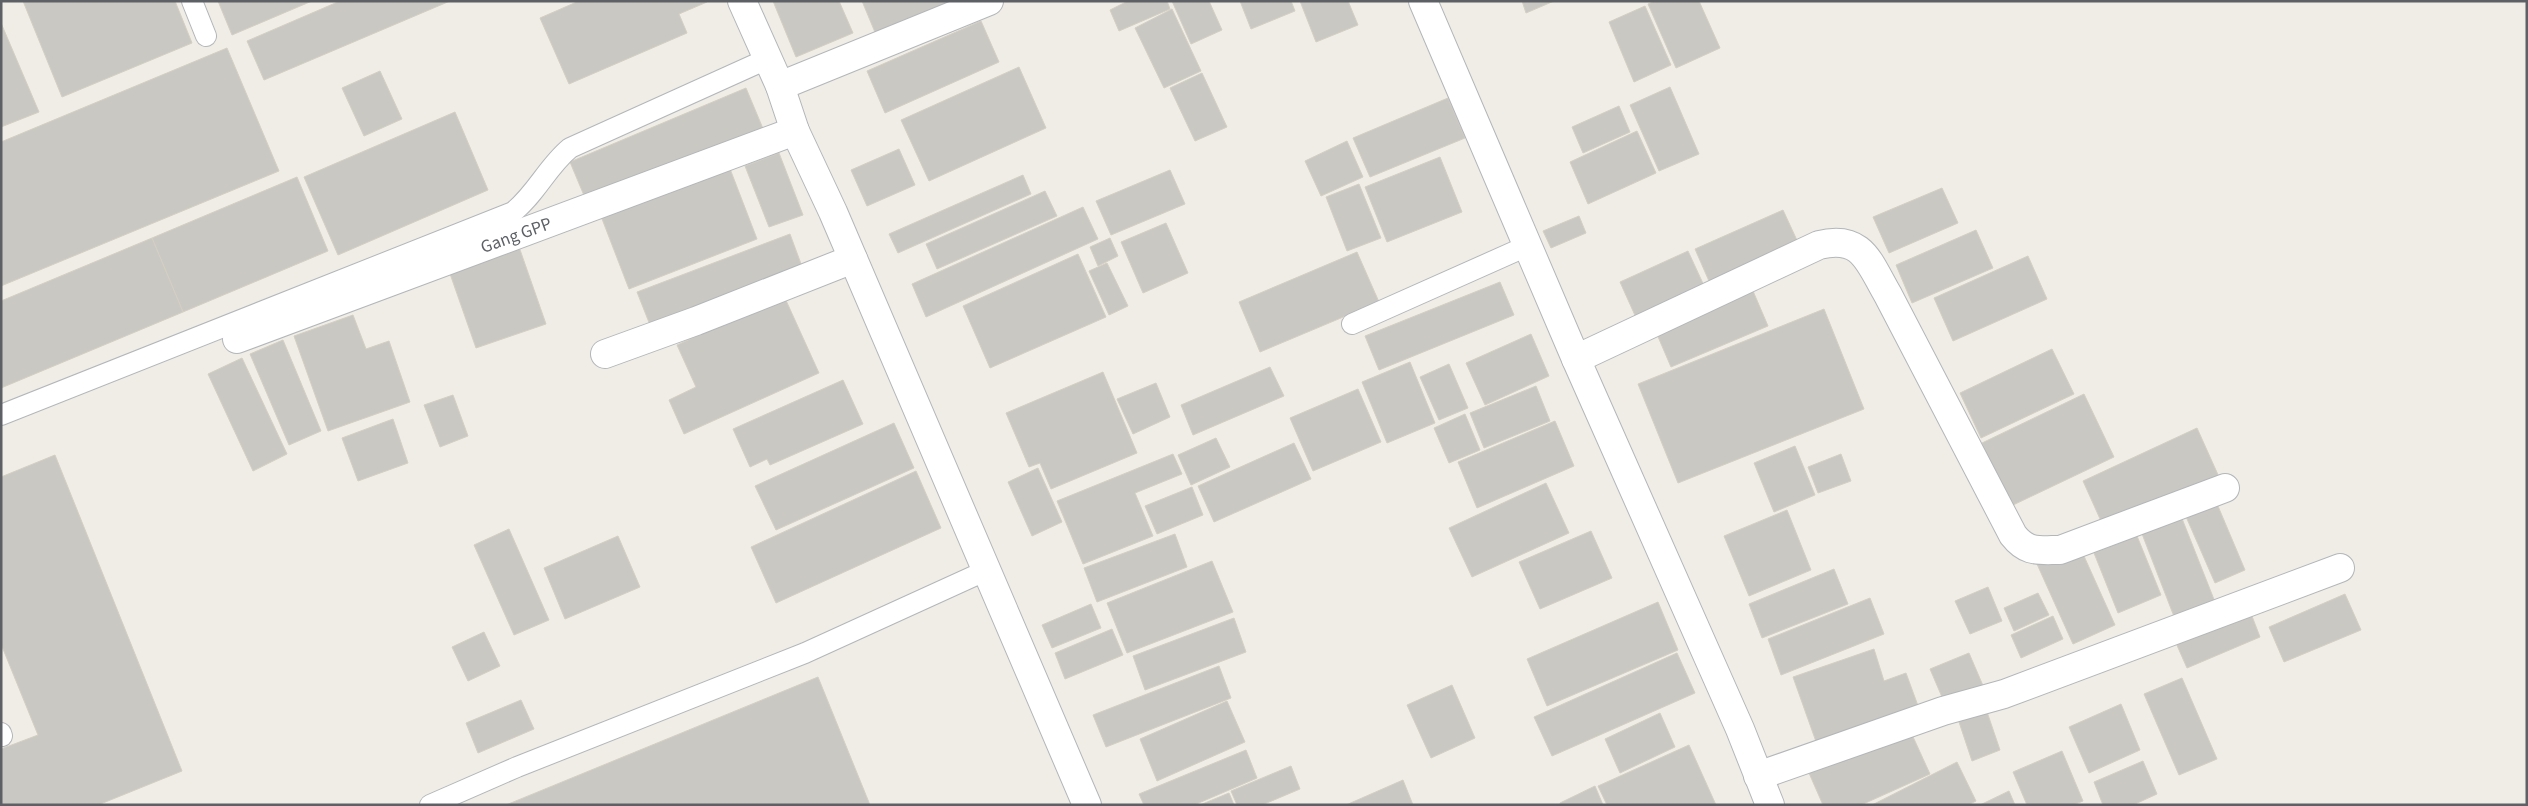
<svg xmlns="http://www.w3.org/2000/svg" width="2528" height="806" font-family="'Source Sans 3',sans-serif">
	<rect width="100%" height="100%" fill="#efede6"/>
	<g fill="#cac8c2" stroke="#d4cfc4">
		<polygon points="23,1 175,1 192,43 62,97"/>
		<polygon points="218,1 312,1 232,35"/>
		<polygon points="340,1 450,1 264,80 247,41"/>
		<polygon points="579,1 707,1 707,2 679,14 687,33 569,84 540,18"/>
		<polygon points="773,1 839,1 853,33 796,57"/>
		<polygon points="862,1 959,1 877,37"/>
		<polygon points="1128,1 1167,1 1170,9 1119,31 1110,10"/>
		<polygon points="1172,1 1209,1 1222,30 1191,44"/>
		<polygon points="1240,1 1291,1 1295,11 1251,29"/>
		<polygon points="1300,1 1348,1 1358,25 1316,42"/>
		<polygon points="1522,1 1554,1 1526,13"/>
		<polygon points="1655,1 1699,1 1720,48 1676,68 1648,4"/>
		<polygon points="1645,6 1671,65 1634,82 1609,22"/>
		<polygon points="1172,9 1201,71 1164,88 1135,28"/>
		<polygon points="981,21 999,62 885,113 867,71"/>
		<polygon points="1,23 39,112 1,127"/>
		<polygon points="227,48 279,171 1,286 1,142"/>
		<polygon points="1019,67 1046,128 929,181 901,120"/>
		<polygon points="380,71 402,119 364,136 342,88"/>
		<polygon points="1202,73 1227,127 1195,141 1170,88"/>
		<polygon points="1670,87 1699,154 1659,171 1630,105"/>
		<polygon points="746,88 764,131 588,205 570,162"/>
		<polygon points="1448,98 1465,138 1370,177 1353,138"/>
		<polygon points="1619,106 1630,132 1583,153 1572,127"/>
		<polygon points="455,112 488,190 338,255 304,177"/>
		<polygon points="1637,131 1656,173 1588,204 1570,162"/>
		<polygon points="1347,141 1363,177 1321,196 1305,161"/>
		<polygon points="899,149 915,185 867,206 851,170"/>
		<polygon points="779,153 803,215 769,227 745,166"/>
		<polygon points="1440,157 1462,212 1387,242 1365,187"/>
		<polygon points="727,161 757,239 629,289 599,211"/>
		<polygon points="1170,170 1185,204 1111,235 1096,201"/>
		<polygon points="1023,175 1031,194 898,253 889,234"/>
		<polygon points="297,177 328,251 183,312 152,238"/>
		<polygon points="1359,184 1381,238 1347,251 1326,197"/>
		<polygon points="1942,188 1958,223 1889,253 1873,217"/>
		<polygon points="1045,191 1057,216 937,269 926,244"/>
		<polygon points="1083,207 1098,239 926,317 912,284"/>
		<polygon points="1783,210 1801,249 1712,288 1695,249"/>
		<polygon points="1579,216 1586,233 1551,248 1543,231"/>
		<polygon points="1166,223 1188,273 1143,293 1121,242"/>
		<polygon points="1976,230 1993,268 1912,303 1896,265"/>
		<polygon points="790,234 804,272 652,330 637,292"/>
		<polygon points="152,238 183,312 1,388 1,301"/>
		<polygon points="1110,238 1118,256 1098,266 1090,247"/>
		<polygon points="518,244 546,324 476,348 448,268"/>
		<polygon points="1688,251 1706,290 1638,322 1620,282"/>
		<polygon points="1357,252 1379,302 1260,352 1239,302"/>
		<polygon points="1078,254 1106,317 990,368 963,306"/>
		<polygon points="2028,256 2047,299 1953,341 1934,298"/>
		<polygon points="1107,263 1128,306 1109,315 1089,271"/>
		<polygon points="1500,282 1514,315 1379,370 1365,336"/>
		<polygon points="1753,291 1768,326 1671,367 1656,332"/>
		<polygon points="784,296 819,373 684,434 669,400 696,387 677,345"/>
		<polygon points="1824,309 1864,409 1678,483 1638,384"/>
		<polygon points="353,315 366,349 389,341 410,402 328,431 294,336"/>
		<polygon points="1531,334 1549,376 1485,405 1466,363"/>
		<polygon points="283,340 321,431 289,445 250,354"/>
		<polygon points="2052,349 2074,394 1981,438 1960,393"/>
		<polygon points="242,358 287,454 253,471 208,374"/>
		<polygon points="1410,362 1435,423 1387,443 1362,382"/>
		<polygon points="1449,364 1468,408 1439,420 1420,377"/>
		<polygon points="1270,367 1284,396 1193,435 1181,405"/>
		<polygon points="1103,372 1137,453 1051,489 1040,463 1029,467 1006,413"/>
		<polygon points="843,380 863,424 770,465 767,459 750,467 733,429"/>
		<polygon points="1156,383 1170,417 1133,434 1117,399"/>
		<polygon points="1536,386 1550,421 1484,448 1470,413"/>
		<polygon points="1358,389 1381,442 1313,471 1290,418"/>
		<polygon points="2084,394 2114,457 2011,506 1982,443"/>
		<polygon points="453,395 468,436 440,447 424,405"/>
		<polygon points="1465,414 1480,450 1449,463 1434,428"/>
		<polygon points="393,419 408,463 358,481 342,438"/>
		<polygon points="1555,421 1574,466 1477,508 1458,462"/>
		<polygon points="894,423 914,468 776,530 755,486"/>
		<polygon points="2197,428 2219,477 2105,530 2083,481"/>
		<polygon points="1216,438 1230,467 1191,485 1178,455"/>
		<polygon points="1294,443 1311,479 1214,522 1198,486"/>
		<polygon points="1795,446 1815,495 1774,512 1754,463"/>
		<polygon points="1173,454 1182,474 1135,493 1153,536 1083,564 1057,501"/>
		<polygon points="1841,454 1851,481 1818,493 1808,467"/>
		<polygon points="55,455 182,771 98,805 1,805 1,749 38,735 1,644 1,477"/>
		<polygon points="1038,468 1062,522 1032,536 1008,482"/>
		<polygon points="916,471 941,528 776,603 751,547"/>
		<polygon points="1546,483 1569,533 1472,577 1449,528"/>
		<polygon points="1192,487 1203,515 1157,534 1145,506"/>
		<polygon points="2215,499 2245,570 2215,583 2184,512"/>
		<polygon points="1787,510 1811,570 1749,596 1724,536"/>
		<polygon points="2179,511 2215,602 2175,619 2139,526"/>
		<polygon points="509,529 549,620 514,635 474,545"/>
		<polygon points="1591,531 1612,578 1540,609 1519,562"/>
		<polygon points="1175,534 1187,567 1097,602 1084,568"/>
		<polygon points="618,536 640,587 565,619 544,568"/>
		<polygon points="2137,536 2161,595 2118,613 2094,553"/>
		<polygon points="2079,545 2115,625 2073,644 2037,564"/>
		<polygon points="1212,561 1233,612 1127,653 1107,603"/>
		<polygon points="1834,569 1848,604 1762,638 1749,604"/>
		<polygon points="1988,587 2002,621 1970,634 1955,601"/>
		<polygon points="2038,593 2049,615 2014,631 2004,608"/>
		<polygon points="2345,594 2361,630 2284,662 2269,627"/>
		<polygon points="1870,598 1884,634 1781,675 1768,639"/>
		<polygon points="1658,602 1678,650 1547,706 1527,659"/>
		<polygon points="1091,604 1101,628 1052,648 1042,625"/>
		<polygon points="2250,611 2260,637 2187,668 2176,643"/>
		<polygon points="2053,616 2063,639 2021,658 2011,635"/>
		<polygon points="1234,618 1246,652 1145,690 1133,656"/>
		<polygon points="1112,629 1123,655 1065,679 1055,653"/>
		<polygon points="484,632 500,666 468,681 452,647"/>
		<polygon points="1874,649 1884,681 1906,673 1921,714 1819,750 1793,677"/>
		<polygon points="1677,653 1695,693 1552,756 1534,717"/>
		<polygon points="1969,653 1984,688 1945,704 1930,669"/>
		<polygon points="1219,666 1231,698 1106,747 1093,715"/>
		<polygon points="818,677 870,805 506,805"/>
		<polygon points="2182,678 2217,759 2179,775 2144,694"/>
		<polygon points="1452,685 1475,738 1431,758 1407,705"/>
		<polygon points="521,700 534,729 478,753 466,723"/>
		<polygon points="1227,701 1245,742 1157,781 1140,739"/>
		<polygon points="2121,704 2140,750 2089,773 2069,727"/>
		<polygon points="1985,706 2000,750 1972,761 1957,716"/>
		<polygon points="1660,713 1675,747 1620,773 1605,739"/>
		<polygon points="1909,728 1930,774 1861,805 1823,805 1809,773"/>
		<polygon points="1689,745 1716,805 1607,805 1598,786"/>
		<polygon points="1246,750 1257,778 1194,805 1144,805 1139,794"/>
		<polygon points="2062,751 2083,801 2073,805 2027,805 2013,772"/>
		<polygon points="2143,761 2157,794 2133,805 2103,805 2094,782"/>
		<polygon points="1957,762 1976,801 1968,805 1872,805"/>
		<polygon points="1291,766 1300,789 1262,805 1237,805 1231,791"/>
		<polygon points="1403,780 1413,805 1346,805"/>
		<polygon points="1595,786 1603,805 1560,805 1560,803"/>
		<polygon points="2009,791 2015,805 1980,805"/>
		<polygon points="1229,793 1234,805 1200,805"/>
	</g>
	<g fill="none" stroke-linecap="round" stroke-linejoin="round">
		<g stroke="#b3b6ba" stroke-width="22">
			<g id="service">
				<polyline points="192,1 206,36"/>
				<polyline points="1352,324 1527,246"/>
				<path d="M1 415 513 212C536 194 547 167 570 148L767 59"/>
				<polyline points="1,733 2,736"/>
				<polyline points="430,805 517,767 805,653 985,571"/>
			</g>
		</g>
		<g stroke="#b3b6ba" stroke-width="30">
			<g id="minor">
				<polyline points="742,1 780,86 795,131 833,212 1087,805"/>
				<polyline points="1423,1 1576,359 1740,729 1770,805"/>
				<polyline points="780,86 989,1"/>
				<polyline points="237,339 795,131"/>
				<polyline points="605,354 696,321 853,259"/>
				<path d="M1576 359 1819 245C1863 234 1869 263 1888 295L2013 535C2027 553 2038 550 2060 550L2225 488"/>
				<polyline points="1758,776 1943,711 2004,694 2340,568"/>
			</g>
		</g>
		<use href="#service" stroke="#fff" stroke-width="20"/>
		<use href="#minor" stroke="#fff" stroke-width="28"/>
	</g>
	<g text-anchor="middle" stroke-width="4" stroke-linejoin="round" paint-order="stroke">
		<g font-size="18" fill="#5d6165" stroke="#fff">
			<text transform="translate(516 235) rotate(-20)" y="6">Gang GPP</text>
		</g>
	</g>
	<rect width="2528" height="806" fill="none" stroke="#5d6165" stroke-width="5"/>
</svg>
